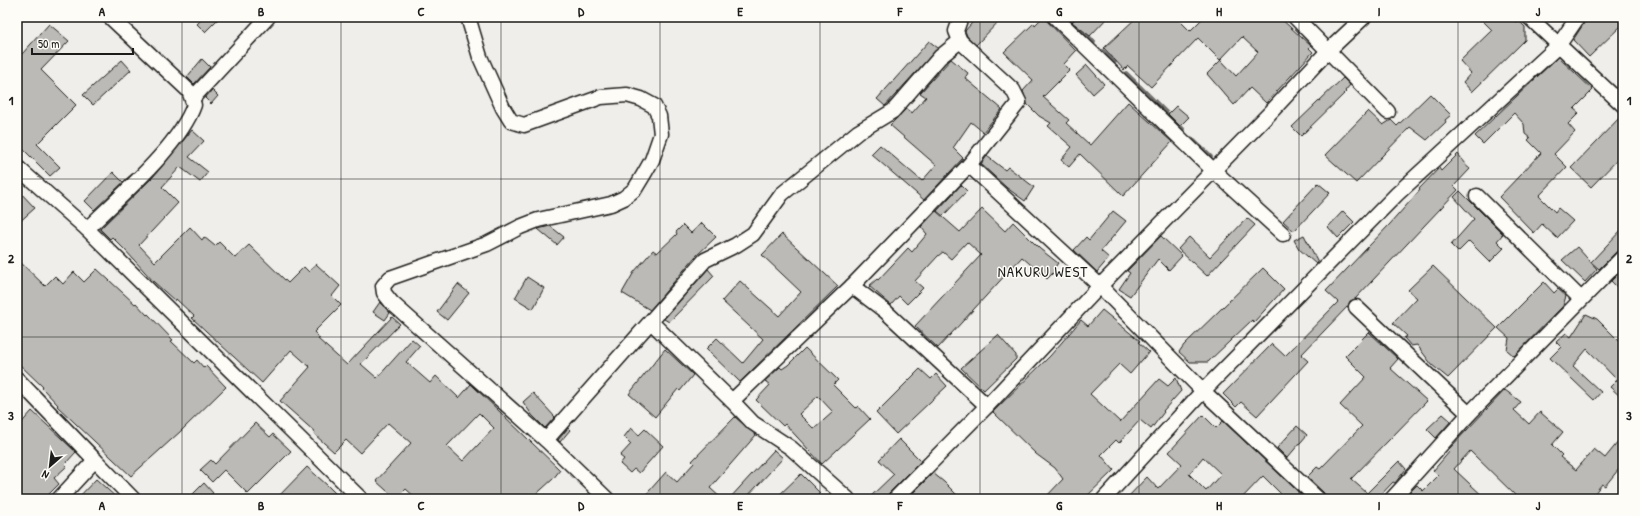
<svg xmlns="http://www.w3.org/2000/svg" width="1640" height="516" font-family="'Patrick Hand',sans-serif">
	<rect width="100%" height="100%" fill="#f0eeea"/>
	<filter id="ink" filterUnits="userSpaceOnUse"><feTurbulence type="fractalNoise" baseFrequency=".025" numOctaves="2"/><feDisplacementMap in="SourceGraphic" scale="8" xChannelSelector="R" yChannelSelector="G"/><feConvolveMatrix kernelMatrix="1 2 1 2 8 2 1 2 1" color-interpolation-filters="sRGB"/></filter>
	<g filter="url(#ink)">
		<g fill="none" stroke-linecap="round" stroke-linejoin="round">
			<g stroke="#706f6d" stroke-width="4">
				<polyline points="1069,17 1094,42"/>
				<polyline points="1103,51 1115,62"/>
				<polyline points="1126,73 1183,129"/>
				<polyline points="1191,138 1211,157"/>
				<polyline points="1615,499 1623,490"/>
			</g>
		</g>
		<g fill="#bbbab6" stroke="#1c1c1c" fill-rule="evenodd">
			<polygon points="204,17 220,17 205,32 197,24"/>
			<polygon points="977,17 1003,17 976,45 967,36 965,31"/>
			<polygon points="1043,17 1076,51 1064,64 1070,70 1043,97 1069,120 1066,123 1090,145 1128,102 1172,142 1123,196 1080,154 1069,167 1061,160 1072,147 1048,126 1051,123 1039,116 1027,104 1023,91 1033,80 1004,52 1034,23 1035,25"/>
			<polygon points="1077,17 1108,17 1090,36 1072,22"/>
			<polygon points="1137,17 1176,17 1190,31 1204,17 1279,17 1311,46 1309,48 1313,52 1266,103 1250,88 1234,105 1207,74 1221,60 1236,76 1258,52 1242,37 1220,60 1198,38 1151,87 1128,66 1124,70 1104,48"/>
			<polygon points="1479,17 1510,17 1516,22 1518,20 1525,27 1525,40 1472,92 1463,82 1471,73 1460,61 1492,30"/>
			<polygon points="1588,17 1623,17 1623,24 1589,57 1573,40"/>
			<polygon points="49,24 69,41 41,70 76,105 37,144 60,167 50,176 17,143 17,81 22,76 17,71 17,49 22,54"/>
			<polygon points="929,41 938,48 885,106 877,99"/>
			<polygon points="1558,57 1593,90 1574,109 1579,113 1568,124 1575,132 1554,154 1567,167 1539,196 1555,212 1558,208 1573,221 1557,238 1542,224 1534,233 1499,197 1541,153 1528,140 1530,138 1525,134 1524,124 1514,113 1483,144 1475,136"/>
			<polygon points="202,59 210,67 194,84 187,77"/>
			<polygon points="951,59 968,73 965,78 1002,109 983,132 971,122 953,148 963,158 924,200 871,154 880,145 922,181 936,165 890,125 906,109 912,113 926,97 920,93"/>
			<polygon points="122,60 131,70 93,105 83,95"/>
			<polygon points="1087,65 1104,84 1093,94 1076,75"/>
			<polygon points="1343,78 1350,85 1345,91 1346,92 1301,136 1292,127"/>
			<polygon points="212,90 218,96 211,104 205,98"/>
			<polygon points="1430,94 1451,115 1445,120 1446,122 1427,140 1410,127 1356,183 1325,155 1368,111 1383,125 1391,120 1397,126"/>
			<polygon points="1176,106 1189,117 1180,126 1168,114"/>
			<polygon points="1623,114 1623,154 1591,187 1571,168"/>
			<path d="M192 130 204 141 189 157 208 172 200 182 180 167 162 187 178 203 139 245 155 262 190 227 202 240 204 237 215 246 219 242 235 258 249 245 288 283 304 267 309 272 316 264 340 286 332 296 341 305 314 332 320 338 318 339 347 365 392 317 400 324 361 364 377 378 412 339 420 346 406 362 430 383 436 376 459 398 471 384 560 470 553 479 531 499H417L406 489 396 499 376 481 411 443 388 423 360 453 346 440 334 452 314 434 315 432 280 401 310 367 291 350 262 383 192 318 194 316 176 299 175 301 154 282 125 250 112 237 110 239 100 229 153 177ZM479 413 494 428 463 461 447 446Z"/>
			<polygon points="1458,154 1470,169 1454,186 1458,190 1355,299 1350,301 1348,306 1301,355 1308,361 1257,416 1241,402 1236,407 1223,394 1272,344 1285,356 1338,302 1326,291 1390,224 1420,190 1419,189 1439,168 1441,171"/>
			<polygon points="987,156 1005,170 1008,167 1034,187 1025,201 1007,188 981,164"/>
			<polygon points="113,172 123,182 132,174 94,210 85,201"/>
			<polygon points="1318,183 1330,193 1294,231 1283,221"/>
			<polygon points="961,185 967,191 943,216 937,211"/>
			<polygon points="17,189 35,208 17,224"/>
			<polygon points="1460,191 1503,234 1497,241 1504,248 1490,262 1469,241 1458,252 1451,245 1474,219 1454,197"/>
			<polygon points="982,209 1005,231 1013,222 1040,249 1058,263 1053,270 1055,271 1047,279 1022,257 938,348 915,326 981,255 967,242 951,259 943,252 938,256 915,281 923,288 907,304 899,296 891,305 869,286 877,279 878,280 908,248 912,252 927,234 921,227 936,211 960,232"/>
			<polygon points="1113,211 1126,221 1101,251 1109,258 1097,272 1074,250 1086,237 1089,240"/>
			<polygon points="1343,211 1354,222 1338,238 1328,227"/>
			<polygon points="1247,218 1255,225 1207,276 1178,249 1189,237 1210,257"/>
			<polygon points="702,223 716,237 695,257 650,310 622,293 634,272 653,250 657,253 677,234 676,232 683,225 691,233"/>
			<polygon points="550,226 564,237 557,245 538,229"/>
			<polygon points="1623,228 1623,249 1617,251 1599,269 1591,262"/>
			<polygon points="782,234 838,286 740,382 706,349 717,338 743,363 763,339 722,301 740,281 779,316 801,292 762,255"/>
			<polygon points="1304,235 1318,262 1316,264 1299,249 1294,240"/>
			<polygon points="1161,236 1182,256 1169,270 1158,259 1130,296 1119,289 1130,273 1127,271"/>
			<polygon points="1577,247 1597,269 1585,282 1562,260"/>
			<polygon points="17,259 45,286 55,276 63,284 74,272 84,282 97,269 135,304 136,303 147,315 148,314 173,340 171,341 194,363 197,360 204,368 206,366 226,387 181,431 131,476 57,406 58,405 42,388 43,387 17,362"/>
			<polygon points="1433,266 1497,328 1448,378 1432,365 1417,345 1411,346 1404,338 1407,336 1393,323 1417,298 1408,290"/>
			<polygon points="1263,268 1284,289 1254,322 1252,320 1208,362 1190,362 1179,352 1184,345"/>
			<polygon points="708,269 714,276 669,322 664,319"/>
			<polygon points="1623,269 1623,293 1611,281"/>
			<polygon points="527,277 544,288 533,309 515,298"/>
			<polygon points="1544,282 1554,293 1558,289 1566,296 1563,306 1514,356 1507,350 1509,338 1498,328"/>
			<polygon points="458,284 469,293 447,320 437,312"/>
			<polygon points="380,302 390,313 385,320 373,312"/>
			<polygon points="1102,310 1140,341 1138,342 1149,352 1130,374 1119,364 1090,394 1120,422 1159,379 1168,386 1176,378 1181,391 1163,411 1164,412 1151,429 1140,420 1119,443 1116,440 1101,455 1114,470 1084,499 1044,499 1063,479 1055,468 1036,454 993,412 1050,356 1081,320 1088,326"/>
			<polygon points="1586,314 1597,319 1623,345 1623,399 1610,387 1617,380 1587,349 1573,366 1601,392 1594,400 1550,358 1561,347 1556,342 1566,333 1571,337"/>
			<polygon points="1369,332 1398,359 1390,368 1427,401 1351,479 1367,493 1399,461 1406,469 1395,483 1393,482 1377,499 1326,499 1324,493 1307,477 1317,467 1320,469 1362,426 1340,405 1366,377 1345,356"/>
			<polygon points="998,335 1016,355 1016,359 984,390 961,368"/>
			<path d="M805 348 838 380 833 385 856 408 858 406 870 419 822 464 785 424 783 426 756 400 770 385 765 381 780 367 782 369 788 365ZM818 396 833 412 814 429 799 414Z"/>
			<polygon points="665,349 693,375 680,391 678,389 655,417 629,394"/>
			<polygon points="920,369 931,379 936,374 947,386 896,434 876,413"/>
			<polygon points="1505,390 1521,402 1514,410 1529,424 1540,412 1563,432 1552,445 1562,455 1560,457 1576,470 1594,449 1605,458 1623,436 1623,464 1605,486 1602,484 1590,499 1519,499 1470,451 1454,469 1486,499 1410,499 1407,495 1417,485 1423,491 1438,476 1433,471 1450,451 1448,450"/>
			<polygon points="533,393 555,417 545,428 532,415 523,402"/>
			<polygon points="32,411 76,452 65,464 67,466 54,478 59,484 44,499 17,499 17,428"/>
			<polygon points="1443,414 1451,421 1436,438 1427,429"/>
			<path d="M1203 415 1216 428 1223 421 1306 499H1281L1283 496 1263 476 1241 499H1126L1147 477 1158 489 1182 464 1169 452ZM1203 457 1221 474 1206 491 1189 474Z"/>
			<polygon points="735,417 756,435 710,488 722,499 642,499 666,472 677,482 694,463 692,461"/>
			<polygon points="255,423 270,437 273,434 291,451 248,494 224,470 212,482 200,470 211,460 215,464"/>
			<polygon points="1297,426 1307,435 1287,458 1277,448"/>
			<polygon points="568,428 570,430 560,442 558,440"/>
			<polygon points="631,428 639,435 645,429 663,446 639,473 634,469 630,473 620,464 624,459 620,456 631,444 624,437"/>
			<polygon points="899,439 921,461 889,493 887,499 868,499 894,474 879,460"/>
			<polygon points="774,450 783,458 745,499 729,499"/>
			<polygon points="307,467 327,485 341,499 276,499"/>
			<polygon points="933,473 944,482 961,499 907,499"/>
			<polygon points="801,474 820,493 814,499 775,499"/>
			<polygon points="96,479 118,499 77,499"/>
			<polygon points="204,483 213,493 207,499 188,499"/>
		</g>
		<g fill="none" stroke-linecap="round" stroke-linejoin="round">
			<g stroke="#1c1c1c" stroke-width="17">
				<g id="minor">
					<polyline points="468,17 480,57 503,108 511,121 524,125 601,97 627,95 641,99 654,106 659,116 661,134 652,160 644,174 635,189 624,198 611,204 538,220 520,227 487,244 390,278 383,286 384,293 392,303 546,440 607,499"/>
					<polyline points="1055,17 1213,170 1283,234"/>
					<polyline points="1295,17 1388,112"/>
					<polyline points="1529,17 1623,105"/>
					<polyline points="192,99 268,17"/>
					<polyline points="17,167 87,229 361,499"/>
					<polyline points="1477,196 1581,299"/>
					<path d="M87 229C119 197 179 147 194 105L189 91 110 17"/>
					<polyline points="852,286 969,165"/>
					<polyline points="1356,307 1469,414"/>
					<polyline points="651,322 732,401"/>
					<polyline points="17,379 95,460"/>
					<polyline points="546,440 705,260 736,245 753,234 782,194 858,132 893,111 940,57 960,41"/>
					<polyline points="59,499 95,460 133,499"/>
					<polyline points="848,499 791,448 753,423 732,401 852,286 885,311 987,406"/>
					<polyline points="895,499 987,406 1100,286 969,165 1019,102 1013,90 960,41 956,31 961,17"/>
					<polyline points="1104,499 1203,391 1397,194 1558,46 1578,17"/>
					<polyline points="1318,499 1203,391 1100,286 1269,114 1329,50 1364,17"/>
					<polyline points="1392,499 1469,414 1623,257"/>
				</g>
			</g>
			<use href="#minor" stroke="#fdfcf7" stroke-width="14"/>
		</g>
	</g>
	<path fill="none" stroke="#1c1c1c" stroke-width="1" stroke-opacity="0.55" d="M182 17V499M341 17V499M501 17V499M660 17V499M820 17V499M980 17V499M1139 17V499M1299 17V499M1458 17V499M17 179H1623M17 337H1623"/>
	<g text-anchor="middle" stroke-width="3" stroke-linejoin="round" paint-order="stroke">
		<g font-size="15" letter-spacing="1" fill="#1c1c1c" stroke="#fdfcf7">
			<text x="1043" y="277">NAKURU WEST</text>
		</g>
	</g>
	<rect width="1640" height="516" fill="none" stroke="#fdfcf7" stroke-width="44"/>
	<g transform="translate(50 466) rotate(208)" stroke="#fdfcf7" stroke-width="3" paint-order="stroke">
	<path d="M0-3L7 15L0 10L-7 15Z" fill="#1c1c1c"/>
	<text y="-6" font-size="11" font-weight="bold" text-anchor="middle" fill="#1c1c1c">N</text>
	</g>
	<path d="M32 48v6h101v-6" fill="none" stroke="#1c1c1c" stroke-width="2"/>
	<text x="38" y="48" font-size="12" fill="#1c1c1c" stroke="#fdfcf7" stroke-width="3" paint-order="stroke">50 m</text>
	<rect x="22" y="22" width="1596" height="472" fill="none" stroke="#1c1c1c" stroke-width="1.5"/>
	<g font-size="13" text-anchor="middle" font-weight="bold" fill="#1c1c1c">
		<text x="102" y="16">A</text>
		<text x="261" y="16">B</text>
		<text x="421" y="16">C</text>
		<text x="581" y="16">D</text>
		<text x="740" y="16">E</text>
		<text x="900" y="16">F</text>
		<text x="1059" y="16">G</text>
		<text x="1219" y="16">H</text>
		<text x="1379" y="16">I</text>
		<text x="1538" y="16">J</text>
		<text x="11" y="105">1</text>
		<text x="1629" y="105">1</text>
		<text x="11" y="263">2</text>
		<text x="1629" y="263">2</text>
		<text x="11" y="420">3</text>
		<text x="1629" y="420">3</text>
		<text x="102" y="510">A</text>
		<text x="261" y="510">B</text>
		<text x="421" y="510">C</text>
		<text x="581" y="510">D</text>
		<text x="740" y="510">E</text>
		<text x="900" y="510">F</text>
		<text x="1059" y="510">G</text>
		<text x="1219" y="510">H</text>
		<text x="1379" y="510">I</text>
		<text x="1538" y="510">J</text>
	</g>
</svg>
